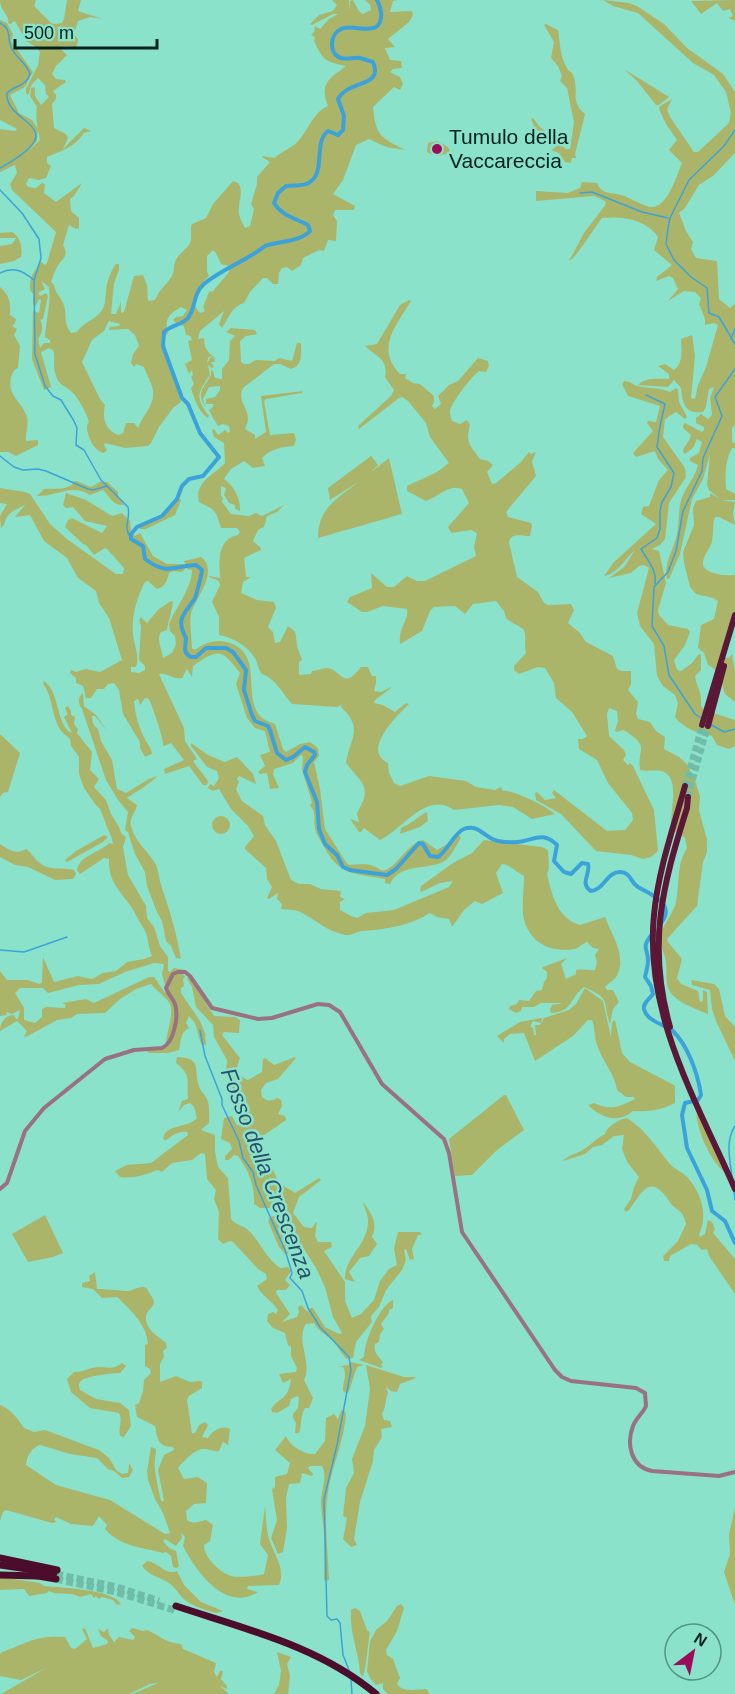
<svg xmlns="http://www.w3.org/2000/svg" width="735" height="1694" font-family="Arial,sans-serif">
	<rect width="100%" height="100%" fill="#8be2cb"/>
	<g fill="#aab56a" fill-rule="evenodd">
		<path d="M0 0H36L34 6 51 23 55 24 62 23 64 19 67 0H81L78 11 103 19 90 17 78 21 74 34 78 39 77 45 76 47 64 46 60 48 67 55 56 66 52 74 56 79 65 80 66 82 53 91 56 95V99L52 104 54 128 66 134 68 138 63 149 84 128 91 131 84 133C75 147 61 151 47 157V163L51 166 46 178 39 180 29 178 26 184 28 187 36 188 42 183 45 184 44 193 56 202 82 183 74 196 70 199 71 211 79 218V229L74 228 69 225 63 245C70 257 62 258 57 267 54 272 53 277 51 282L54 285C56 294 59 295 63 303 68 314 62 320 71 333L77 332C83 322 96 320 102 310 106 304 105 298 106 291 107 282 110 272 116 264H119V270L114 283 111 314H116L121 302V313L124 312 134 276 143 275 147 285 148 301 155 300C160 288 166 286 172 276 175 270 173 263 177 258 181 252 186 250 190 243 193 237 189 231 192 224L206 218 213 204 233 181 238 183C245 192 237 203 239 214 240 219 243 224 245 228L250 226 254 209 251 204 257 184V177L270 162 262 157 263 156 274 158C280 153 288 149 294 145 307 135 312 112 328 106 319 83 329 79 346 66 325 62 323 60 314 41L315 37 311 35 314 32 315 26 320 29 329 19 338 14H333L312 25 310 24 319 15 333 11 337 5 332 0H349V11L350 1 353 0 359 11 363 14 371 10 370 5 365 0H397L393 1 390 12 412 11 413 15 409 22 388 39 395 47 385 48 390 60 401 61 402 68 393 69 390 72 400 77 403 84 400 90 394 87 373 107C376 136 380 137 405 150L386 147 369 139 356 145 343 180 333 194 355 206 354 210H335L333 215 337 221 336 241 328 240 324 251 319 250 303 258 301 265 292 271 287 267 282 268 279 273 278 284H273L267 278H263L250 292 244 303C231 307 229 318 222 328L219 324 224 311 200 331 198 339 204 338 205 347 209 353 218 360 211 356 208 358 207 363 211 357 214 358 215 362H211L214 367 212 368 208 365 210 375C197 394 195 397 209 416L208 418C199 413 194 398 191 388L194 384 191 377 193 375 192 370 189 374 185 364 192 360 188 341 192 340 190 336 186 335 184 326 178 325 173 320 176 317 183 316 187 310 181 307C169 314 164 319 168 333L164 338 167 358 181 402 173 408 159 427 151 443 148 446 125 448 105 443 104 445 107 450 104 453C94 451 88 438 87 428 87 422 90 425 88 419 85 411 78 397 71 391 65 386 58 384 56 376 52 365 56 356 53 350L49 348 41 352 51 387 44 390 32 359 33 311 39 313 41 300 39 299 35 307 33 304V294L30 290C30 271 35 275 40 261L45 265 47 263 56 232 12 190 10 184 17 173 15 165 0 172V129L15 131 17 129 0 120V20L7 23 13 34 11 41 33 72 25 87 10 95 19 113 32 120 38 129 37 141 28 151 40 140C38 131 35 117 37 107L30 96 31 88 35 87V96L41 105 49 97 46 94 45 85 38 78 32 84 28 95 26 93V89L38 65 40 52 36 47 26 41 15 21 10 24 8 23C10 15 0 11 0 0ZM213 250 216 253 221 264 229 266V272L213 291 209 292 203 307 205 311 201 313C186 302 199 286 209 276L207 271V256ZM41 281 49 287C51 304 46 320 45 337L50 340V343H44L40 348 38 339C42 334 44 326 40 320L43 319 48 296 46 293 40 296 38 293 45 289ZM109 321 120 324 119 326 110 327 109 330 128 329 135 335 139 346 133 354 131 363 134 367 136 364 144 367C146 374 152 383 153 391 155 405 142 416 138 428L134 423H126L123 433 118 435C105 430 102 418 105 405L100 399 82 362 92 340 104 331Z"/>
		<path d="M603 0 629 3 637 6 664 24 687 48 723 74 735 92V153L713 176 699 185 685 208 679 213 686 231 693 242 691 249 696 258 717 261 719 299 730 308 735 304V425L732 428V441L735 444V448H732C725 461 725 476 726 489L735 494V500H721L735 502 733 514 735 525 719 517H715C712 525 714 533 712 541 711 547 706 552 704 558 697 574 725 576 735 575V610L722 657 729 658 732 654 735 671V702L725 694C721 682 721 671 708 665L704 653 698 648 701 625 714 619 718 601 713 598 696 594 690 587 684 563 683 552 694 525 693 508 696 501 710 497V493L720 499 709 490 707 485 710 454 703 479 692 499 680 554 669 579H667C663 563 674 550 677 534 680 521 677 506 684 493 690 481 694 479 698 465L690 461V458L699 453 702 442 697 439 693 448 685 454 683 452C683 446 690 442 691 435L683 428V425L685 423 702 432 704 430V427L696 423V418L701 414 708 419 712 415 710 398 714 387 709 389 706 407 703 412C685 415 682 402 681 388L674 380 668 387 638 385C645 377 659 379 669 379V374L658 366 665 364 674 370C684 362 681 350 681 339L692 335 695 356 691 398 695 399 698 385 706 367 718 325 714 323 705 325V319L699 304 701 298 695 292 684 291 668 301 678 289 673 278 669 276 656 281 657 277 672 265 654 250 658 237C646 219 622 216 602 218 594 228 577 257 569 261L584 233 606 204 605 201 594 196 536 201V191L568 193 580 188 582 182 597 183C602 195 610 192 621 195 629 197 645 207 651 207 668 208 677 174 682 163L669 150 677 140 666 124 659 109 660 106 672 99 667 109 670 117 694 152H698L729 123 731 113 726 92 714 75 693 63 638 13 613 6Z"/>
		<polygon points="735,0 735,21 728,18 733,16 730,9 723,11 717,3 701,14 691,1"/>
		<path d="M546 24 558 30C560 42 560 57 567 68 569 72 571 71 573 75 580 92 569 100 585 114L575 154 576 158H572L571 163 565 162 559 153 551 150 556 147 535 128 531 119 533 118 539 126 566 149H570L574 122 567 88 560 81 562 76 558 66 551 58 554 42 544 25Z"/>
		<polygon points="624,69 669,97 659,105 656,105 637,81"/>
		<path d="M437 141 448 147 450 151C442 157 436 157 427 152L428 143Z"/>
		<path d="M12 232C20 236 23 248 21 257L14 261 0 264V246L12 244 16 238H0V233Z"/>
		<path d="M0 287C9 294 11 303 10 315L16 319 15 323 12 326 17 329 14 335 20 346 18 368C10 371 9 385 12 392 16 401 24 407 27 417 29 425 25 433 26 441L38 440V445L16 456 8 452H0Z"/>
		<path d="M409 300 411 301C396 326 375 348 400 374H406L405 378 413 383 420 384 434 396V402L432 406 435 409 441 404 438 396 449 385 458 381 478 358 488 361 489 366 486 372 479 371C472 376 451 403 450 411 450 414 451 419 452 421L460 424 467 420 470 425C465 443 470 445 480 459L488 461 493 465 487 472 492 484 496 483 521 462 529 452 531 454 536 452 532 461 536 476 506 512 508 517 531 523 532 526 530 536C522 536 511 532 509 542L517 577 538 592 544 603 548 605 571 604 574 610 568 623 580 633 586 642 613 656 617 669 621 671H631V684L628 690 638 702 636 714 638 719 650 722 656 731 665 737 664 749 679 757 687 764 695 780 700 797 699 810 707 840V852L703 862 697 906 667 939 668 942 682 959 677 978 681 984 698 991 700 1002 703 1001V990L707 992 708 1014C696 1009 675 1002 669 990 665 982 667 971 666 962 665 952 659 946 660 935 662 927 674 912 676 902 680 881 676 866 687 848L685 838 676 832 671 826C670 813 680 779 664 772 657 769 647 772 640 770 637 746 651 748 624 730L617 732 615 731 618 721 617 711 609 708 607 714 609 736 624 750 626 755 623 760 628 765 630 763 633 766 654 810 658 851 651 857 643 859 631 855 596 851 561 814 536 800 535 793 537 792 545 800 556 798 552 793 554 790 607 831 625 830 633 820 632 813 608 783 597 760 579 749 578 739H583L587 736 572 712 556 698 554 683 545 668 538 667 519 674 514 670V666L526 653C524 645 527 634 523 629 518 625 511 623 506 618L504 611 496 601 473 604 465 614 455 606 434 607 430 611 422 631 400 644C398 626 409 621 407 609L383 606 367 612H362L347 602 350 597 372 588 371 573 387 587H394L407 576 417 581H425L476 556 474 547 477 533 471 530 451 533 448 527 469 503 462 489C448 484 439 497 426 501L407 491V486L437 472 449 463 430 437 426 423 408 401 402 397 399 398 359 429 358 426 391 396 394 390 385 377C389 359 375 356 365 346L377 344 400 305Z"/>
		<path d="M231 328 255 330 257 334 246 336 240 341 241 362 244 364H249L256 360 275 361 279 358 292 361 297 343H301C301 353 303 366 291 369L280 364H274L243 388C237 401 248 407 248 419 248 422 246 426 245 429L255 435V439L266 432 261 396 303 391 302 393 266 399 264 401 270 435 294 433 296 440 294 446C282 447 270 449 262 458L265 466 253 468 244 461 231 469 224 479C234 486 241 499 240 511L235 509V505L229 503 224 495 226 488 221 486V496L223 498 222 502 231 514 249 516 256 513 262 516 284 505 277 512 267 516 264 527 258 530 253 541 261 548V550L244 558 246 577H251L243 582 241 593 257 600 274 602 276 608 268 627 273 632 275 643 280 642 288 626C298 633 295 633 297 644 297 649 301 655 302 660L299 662V675L311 674 312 671C317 671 323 668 327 668 342 669 342 692 361 667H368L372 676H376V683L374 691 381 692 391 687V688L375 700 374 703 383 705 395 712 406 703 409 704C397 716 361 750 388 763L389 773 394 783 400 786 429 776 466 781 476 787 495 790 501 787 503 791C512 789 548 807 555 814L532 819 513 807 499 805 454 810C427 790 403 829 380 840L364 828 361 832H359L350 819 359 822 357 813C373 786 362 784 346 763 350 737 364 729 341 707L342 705 337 707 292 704C282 693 276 679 262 674 258 669 258 665 256 660 248 646 234 638 219 635V617L212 602 220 585 219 581 209 577V576L220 578C219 562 217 539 238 535L240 532 237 528H221C215 510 217 511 199 502 194 482 214 475 225 463L224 443 214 437 212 430 214 429 218 435 225 430 228 433 230 432 229 426 223 424 218 426C217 425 210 412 209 410L213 407V404H206V399L215 397 220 390V386L209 387 203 399 205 407C196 391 204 388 211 375V370L213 371 215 378 222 379V369L229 360 230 341 235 336 226 332Z"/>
		<path d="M624 381C631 381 632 385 638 386 649 389 660 387 670 392L676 388 678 390 679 402 687 417 685 419 676 412 665 419 663 437 685 468 686 477 669 503 665 539 660 545 652 549 659 551 666 583 658 610 659 615 668 625 688 629 690 632 685 645 674 660 677 670 681 671 692 663 698 655 701 654V670L695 676C697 689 702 690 701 706L704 710 735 720V746L729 749 717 745 712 736C698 733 684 729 675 717L678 703 675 695 663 686 657 676 654 644 640 626 637 613 649 568 644 565 639 566 631 573 609 578 624 567 635 550C625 559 617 574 604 576L614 562 656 524 641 514 643 507 649 506 659 480 668 470 658 459 655 451 636 457 633 453 653 431 647 423 648 421 656 422 660 406 628 396 622 384Z"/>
		<path d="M371 456 378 465 370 473 389 458 402 514 318 538C318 508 337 499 358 482L330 500 328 488Z"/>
		<path d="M76 481 91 487 100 482H107L118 492V496L124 505C113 506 110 497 103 490L90 495C70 483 57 497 37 496L44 489C54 488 63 491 73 484L71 482Z"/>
		<path d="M0 488 25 492 30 494 50 524 67 539 116 574H123L124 568 107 549 105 548 94 555 86 545 83 544 65 527 68 520 72 518 102 533 107 526 85 521 73 507 66 508 63 505 66 493 86 500 112 516 122 513 130 521 131 531 135 536 140 533 153 556 167 564H183L185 569 182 572 173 571 169 573C167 581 165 587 157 589L148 581 145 582C137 597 131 617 133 634 134 646 140 655 136 667H131V672L139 673 145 670V666L139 660 141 626 139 620 141 617 147 623 159 609 171 601 173 602C172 612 168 621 167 630L161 632C156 639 162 649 163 658L172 653 176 644 175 636 170 631 169 624C176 607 192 588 192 570L187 569 184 561 201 557C220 571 195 599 191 614 189 624 192 637 192 648L195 650C204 643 215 639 226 642 264 651 243 692 259 715 262 719 269 722 275 724L283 749 286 752 300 744 310 742 318 748 319 756 314 762 320 789 325 829 346 862 349 865C356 865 366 863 373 866 378 867 380 872 386 870 400 863 408 843 423 840L437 850 449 843 455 835H459L461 838C456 845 451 858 443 862 426 870 400 863 390 884L385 883V879C353 873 339 876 323 845 320 840 316 834 315 828 313 820 317 812 310 806L312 802 302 770 303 756 301 755 293 763 274 769 273 774 279 788 270 789 267 773 260 774 258 772 265 766 260 755 270 752 265 731 255 728 247 718 236 684 240 673C222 650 220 647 193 666L192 677 187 669 182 678C174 680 167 672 159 674L184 728 185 741 197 759 193 761 208 781 207 785H203L189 766 165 774 164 769 184 760 171 743 164 746 163 745C164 740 152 705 149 699L145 698 140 705 138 699 134 701C135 714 139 729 146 741 149 746 151 748 152 754L145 757 140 748V742L123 714 119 690 114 683 108 684 104 689H97L91 698H86L83 686 76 683V678L70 673 71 670 76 672 86 669 100 672 122 660 109 618 99 603 96 591 78 578 67 558 44 541 30 515 15 517 25 505C15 510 6 513 4 525L1 528 0 516 7 504 0 503Z"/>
		<path d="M179 498 181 500 175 515 146 529H140V526C147 522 154 522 160 518 168 513 173 505 179 498Z"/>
		<path d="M44 681C60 691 56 727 72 733L64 717 68 714 65 708 68 706 71 711V715L75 717 74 724 78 729 77 733 92 752 90 770 99 779 94 787 106 800 111 814 119 827 121 833 126 837 123 847 128 875 146 906 147 918 154 927 160 946 168 957V971L170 972 174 968 185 970 182 973 185 977 183 979 184 986 181 988V993L200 1021 205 1033 206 1045 201 1044 195 1023 189 1016 186 1023 189 1028C180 1032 181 1042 179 1050L168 1053H149L147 1051 166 1048 171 1043 166 1042C167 1032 174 1013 170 1004 167 997 156 991 151 984L136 989 120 999 105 1013 77 1014 71 1018 57 1020 26 1037 24 1036 27 1031 17 1021 0 1031C0 1023 5 1015 14 1015L16 1019H18L20 1010 12 1014 6 1012 7 1015 0 1016V971L7 980H27L40 984 42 982 43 957 54 982 78 976 92 979 103 973 116 971 127 962 144 959 152 956C148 948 149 937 144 929 139 922 135 912 130 905 118 889 108 880 109 859L104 858 80 874 77 870C80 855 99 853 109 843L113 844 112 839 100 809 95 804 84 788 79 774V757L71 746 70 739C68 737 65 735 63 733 51 720 54 698 43 684ZM154 963 164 964 162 974 167 992 165 993 154 977H149L94 1003 86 999 62 1003 66 1005 65 1008 46 1007 42 1009V1017L35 1023 24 1020V1008L15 993 20 988H43L48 993 79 985 99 984 125 972Z"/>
		<path d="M83 693 84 706 96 715 108 732 95 716H92L93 724 98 729 101 741 112 760 117 789 126 793 149 779 157 776C153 782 134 793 127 798L137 805C136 812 129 818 131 826 135 843 149 851 156 865 159 872 159 880 162 888 170 911 177 935 181 959L176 958 171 946 166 941 162 921 157 912 147 886 145 872 135 854 128 832 125 830 128 812 118 800 106 780 82 709C78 703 77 698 83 693Z"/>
		<polygon points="0,734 20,753 8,792 3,793 0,797"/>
		<path d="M191 743 208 755 225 762 237 757 253 774 256 784 239 776 237 779 239 782 236 789 242 801 263 816 265 825 276 841 291 880 299 884H310L321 889 341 891 340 897 345 899 340 902V910L351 916 357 918 366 913 394 910 449 887 453 881 440 883 421 892 420 890 421 886 453 863 472 853 484 840 542 847 548 850 549 868 547 874C552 895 557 918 580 925L605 917C611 933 626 955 618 973 616 980 609 982 605 987L607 990H613L619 1002 613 1009 610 1024C602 1001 612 999 584 987 571 996 572 1013 551 1013L550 1009 552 1005 563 1003H541L534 1007H522L521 1011 516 1013 509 1009 510 1006 517 1004 519 1000 529 1001 536 991 542 990 544 982 547 978V972L542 968 543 967 567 958 561 964 566 979 576 974V970C582 968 589 971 595 970L597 962 595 955 599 949 593 948 587 942C583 943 579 948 575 949 549 954 526 940 523 914 522 901 524 888 524 876 516 872 511 865 502 864L496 873 503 893 482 904 475 901 464 910 452 927 449 919 437 917 430 913C409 926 387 929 363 931 357 931 351 936 345 935 327 931 318 922 304 914 297 909 289 910 281 909L282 904 277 899 278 893 269 899 267 898 272 887 267 879 266 868 245 849V847L254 836 248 826 231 809 219 789 212 791 208 788 210 784 214 786 219 778 217 771 207 767 191 746Z"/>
		<path d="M427 812 428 821 420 827 400 834 401 828C411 824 417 817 427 812Z"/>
		<circle cx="221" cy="825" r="9"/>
		<polygon points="104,835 108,837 103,842 67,862 65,860 76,851"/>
		<path d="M0 844C9 850 16 855 26 849 32 853 34 859 40 863 48 871 64 867 74 870L76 874 73 879 55 880 28 867 15 865 0 857Z"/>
		<path d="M189 977 214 1016 235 1017 240 1020 239 1033 224 1032 222 1035 240 1058C235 1070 237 1075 248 1080L262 1072 263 1059 265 1058 274 1065 295 1057 296 1058 278 1079 266 1083 261 1090 262 1097C268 1102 271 1101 278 1098L281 1100 282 1106 278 1114 285 1116 286 1120 257 1140 256 1143C271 1156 270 1168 279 1181 283 1187 290 1189 295 1193L319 1178 321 1180 299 1197 293 1213 304 1227 312 1228 317 1221 315 1236 318 1242H331L332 1247 324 1251 345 1282V1301L352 1318 361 1314 374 1300 380 1281 389 1269 397 1265 394 1249 398 1232H420L422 1235H418L412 1249 414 1259 410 1260 406 1249 404 1250 406 1260 402 1270 386 1290 379 1307 371 1316 372 1322 356 1342 353 1358 347 1359C341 1354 338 1346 332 1340 325 1334 318 1331 314 1323L306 1324C295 1340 313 1363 304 1380L313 1398 309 1408H305C300 1416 302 1425 299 1433H295L296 1423 293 1418V1414L298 1408 299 1397 297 1396 291 1399 289 1406 277 1413 272 1412 271 1409C282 1395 288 1400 291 1379L283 1383 279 1374 296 1372 297 1368 291 1356V1347L288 1345 285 1333 273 1328 267 1321 268 1314 273 1312 276 1314 278 1310C272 1301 262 1296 257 1286L267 1279 266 1274 258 1269 233 1242 230 1241 223 1244 218 1239 219 1212 214 1199 216 1190 207 1179 205 1154 201 1153 192 1160 172 1163 162 1172 157 1170C146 1175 132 1179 120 1177L115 1171 127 1165 151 1163 188 1135 187 1132C178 1131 172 1136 165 1141L163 1138C167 1123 187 1129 197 1118L194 1107 190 1103 184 1105 178 1112 182 1101 188 1099C186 1082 193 1076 176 1063L177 1057C203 1058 193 1069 199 1086 200 1091 205 1094 207 1099 210 1106 209 1115 209 1123L201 1130 215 1135V1152L218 1167 228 1178 231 1219C236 1225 242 1225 248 1230 260 1241 265 1257 280 1268L288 1267 291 1271 285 1280 290 1285 286 1290H277L276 1293 290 1314 282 1322 297 1317 299 1312 298 1307 301 1305 308 1312 310 1308H313L325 1327 339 1334 342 1333 333 1317 325 1287 316 1268 302 1246 283 1227 276 1208H260L254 1204C255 1186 249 1171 238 1156L234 1155 229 1160H225V1156L232 1149 230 1143 221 1139 224 1118 232 1116 237 1125H239L240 1122 234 1108 231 1081 226 1070 227 1060 214 1037 213 1025 196 1007 192 987 187 978Z"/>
		<polygon points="691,980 714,984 719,989 725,1016 735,1027 735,1061 716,1021 712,1009 710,990 692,985"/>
		<path d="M585 988 603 1001 611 1037 612 1022 615 1020 622 1053 630 1062 672 1084 675 1086V1103C662 1110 648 1112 633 1111 618 1124 601 1118 588 1105L594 1103C612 1111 618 1107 635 1099L633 1097H626L617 1090C615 1074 602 1061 597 1045 594 1037 595 1028 592 1020H588L573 1036 535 1061 524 1033 510 1034 504 1039V1043L497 1036 520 1022 541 1018 542 1019 541 1023 533 1021 530 1027 533 1028 534 1035H536L535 1025H540L544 1018 569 1010 576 1004Z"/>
		<polygon points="504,1095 506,1095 524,1130 497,1150 472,1175 455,1176 449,1139"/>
		<path d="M697 1109 725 1172C711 1164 694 1125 697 1109Z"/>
		<path d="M627 1118C646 1130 656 1147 669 1163 675 1170 683 1172 688 1178 702 1194 708 1216 699 1234L700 1237 705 1234 708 1220 712 1222 715 1229 713 1233 735 1259V1294L709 1256 707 1249 702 1250 697 1245 691 1244 670 1256 669 1261H664L663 1256 678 1241 686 1224C682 1207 676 1212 669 1201 650 1173 643 1191 629 1210L626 1212 624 1209 631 1199 634 1187 639 1177 627 1162 622 1149 624 1135 614 1136 602 1145 593 1147 585 1154 563 1161C568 1155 574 1155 581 1151 589 1147 595 1139 605 1134 607 1126 619 1119 627 1118Z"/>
		<path d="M363 1202C372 1214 378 1223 372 1237L377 1244 369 1256 360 1258 349 1272 355 1282 345 1279C344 1257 369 1244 368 1220 368 1214 364 1208 363 1202Z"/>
		<polygon points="45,1215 63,1253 53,1257 28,1262 12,1234"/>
		<polygon points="274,1216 277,1219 289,1253 286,1255 279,1247 268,1221 270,1217"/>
		<path d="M95 1272 97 1289C107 1289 116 1290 125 1291 131 1292 137 1286 144 1287 148 1288 147 1290 150 1294 161 1309 146 1305 146 1318 146 1330 158 1336 166 1343L167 1348 163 1351 164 1357 160 1364V1382L176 1376 190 1382 200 1381 202 1382V1388L189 1396 187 1400 192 1433H195L199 1425 205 1422 208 1425 202 1437 208 1438C213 1430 222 1425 230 1429L228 1445 223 1442 219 1451C213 1452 210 1449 203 1449 195 1449 183 1462 178 1468L184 1479 198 1477 207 1483 206 1503 194 1504 186 1511 187 1520C194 1525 199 1521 206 1520L213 1525 210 1541 204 1545C204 1557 219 1572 231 1576 237 1578 257 1576 264 1574L268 1555 260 1544 265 1506C266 1517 266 1528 269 1539 274 1555 286 1568 279 1585L248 1586 247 1589 258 1592C225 1613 196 1571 183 1546L185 1537 181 1533 182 1538 176 1546 165 1539 163 1541 169 1548 176 1551 179 1566 177 1568 173 1567 171 1556 166 1552 163 1553C141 1547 121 1547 105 1529L107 1525 99 1516 93 1526 71 1524 56 1517 54 1519 56 1522 52 1523 6 1510 3 1512 0 1521V1405C11 1409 18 1419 24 1428L34 1432 45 1430 99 1450 109 1458 117 1471 122 1474 128 1473 129 1463 133 1470 129 1477 122 1478 114 1471 108 1469 97 1458 70 1454 40 1445C31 1448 27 1456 26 1465L56 1485 110 1500 165 1534 170 1533 163 1513 155 1499 148 1480 147 1471 151 1447 156 1449C156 1456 154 1463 155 1470 156 1479 159 1492 161 1501H164L158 1470 164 1455 174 1450 173 1447C157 1446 158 1440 155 1426L137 1417 135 1405 139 1403 143 1391 144 1380 151 1373 150 1369 145 1366V1345L148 1344C147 1325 130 1309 117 1297L102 1298 93 1289 82 1287V1283L90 1281 89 1276Z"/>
		<path d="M393 1300V1308L389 1310V1313L381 1324 384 1329 380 1334 379 1342 375 1344C373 1352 378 1356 383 1362L381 1365 383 1366 381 1368 359 1360 364 1357C364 1342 379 1306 393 1300Z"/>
		<path d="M351 1362 364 1365 357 1367 349 1391 346 1393 343 1391C342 1383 348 1376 343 1367H337L348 1365Z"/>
		<path d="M122 1363 126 1366 120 1373C113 1373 85 1376 81 1381 78 1384 79 1386 80 1390L96 1399 120 1403 129 1410 131 1426 124 1437 120 1436C118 1428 123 1421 119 1413L90 1408 71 1392 67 1379 74 1372C84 1372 90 1367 99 1367 109 1367 113 1370 122 1363Z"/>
		<path d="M366 1365 404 1377H415L416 1378 400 1384 397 1392 391 1391 386 1387 388 1393C385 1401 386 1407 382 1414L384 1420 390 1421 392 1427 381 1429 382 1437 374 1450 373 1461 360 1502 354 1539 357 1545 351 1547 343 1539 347 1518 343 1516 346 1488 354 1473 352 1459 365 1426 370 1389Z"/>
		<path d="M343 1410 346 1413C344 1441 334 1461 329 1486 323 1516 328 1549 329 1580L325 1581 324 1579C324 1565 325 1550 324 1536 324 1525 321 1514 321 1503 321 1490 328 1478 322 1466H310L308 1468 313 1474 312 1476 302 1473 300 1483 289 1484 286 1498 287 1528 283 1552 278 1554 271 1538 277 1520 272 1489 275 1487V1477L287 1474 290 1463 275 1450 286 1436C289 1445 304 1455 315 1454L325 1441 326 1418 334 1414 338 1419 341 1411Z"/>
		<polygon points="735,1508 735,1605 724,1572 730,1554 729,1534"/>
		<path d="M147 1561C159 1562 165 1576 177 1571L184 1585 201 1602 223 1611 216 1613C206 1610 194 1607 185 1600 179 1595 176 1588 169 1583 160 1577 149 1576 142 1566Z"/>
		<path d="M0 1577 40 1583 44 1586C60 1588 113 1589 121 1604L117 1605 113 1600 102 1597 99 1599 96 1596 94 1598 91 1594 80 1597C70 1591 57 1596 49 1591L47 1593 29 1596 24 1589 0 1590Z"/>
		<path d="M401 1604 404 1608 397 1631 386 1650 387 1655 393 1659 400 1678 397 1684C403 1693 417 1689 427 1689L429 1694H388L383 1689V1683L376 1685 370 1678 367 1671 370 1641 376 1630 387 1621 397 1606Z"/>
		<path d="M355 1608 360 1611 367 1630 370 1632C368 1642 366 1671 363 1677L360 1673C359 1652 349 1632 351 1610Z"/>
		<path d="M85 1628 93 1648 107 1644 108 1641 101 1636 98 1629 104 1632 108 1628 109 1635 114 1642 119 1637 133 1640 135 1637 129 1631 132 1628 143 1631 147 1630C160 1636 166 1643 181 1644L183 1649 216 1663 214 1672 217 1677 220 1671H223L221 1679 227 1686V1689L220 1686 229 1694H132L158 1683 150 1684 129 1694H1L46 1668 21 1680 0 1676V1654L2 1652C28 1643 34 1635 65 1637L71 1648 75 1649 87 1639 82 1629Z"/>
		<polygon points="277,1652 291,1657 287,1664 290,1676 288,1694 274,1694 279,1685 281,1671"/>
	</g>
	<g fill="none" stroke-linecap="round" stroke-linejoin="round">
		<g stroke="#3ba3da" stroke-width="1.5">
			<path d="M0 23C13 29 6 39 12 49 17 59 26 62 30 74 26 87 15 85 7 93 4 125 78 125 0 168"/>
			<polyline points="735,130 724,146 689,180 670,218 668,228 666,244 674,260 691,277 707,288 709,313 719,317 735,344"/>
			<path d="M0 190 22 213 39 239 41 258 34 280 35 354 45 386 53 396 61 400 74 421 77 428 76 445 84 450 101 480 128 507C131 521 122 525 131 539"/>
			<polyline points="580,193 592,192 642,212 668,218"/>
			<path d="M0 273C14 266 23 271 34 280"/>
			<polyline points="731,339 735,329"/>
			<path d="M646 395 665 404 660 426 657 447 674 473 671 487 662 502 660 511V529L657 538 641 549C648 561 657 570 655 584"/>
			<polyline points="0,456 14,467 23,470 38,469 46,471 88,489 93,490 107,486"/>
			<polyline points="701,718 695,714 669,675 664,646 652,626 654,587 668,572 676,551 683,511 702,471 703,458 722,416 715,397 735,369"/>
			<polyline points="710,724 724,732 735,729"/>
			<polyline points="0,950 24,952 67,937"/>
			<polyline points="200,1030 205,1056 222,1099 222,1105 239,1141 243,1158 253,1172 256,1185 285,1250 292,1273 290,1278 302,1291 308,1308 320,1327 349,1357 351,1370 337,1445 324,1499 327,1616 331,1620 337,1619 340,1623 343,1655 349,1670"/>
			<path d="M732 1177C730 1160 725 1141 735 1126"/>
			<polyline points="734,1191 735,1200"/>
			<polyline points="734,1241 735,1238"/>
			<polyline points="351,1680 352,1694"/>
		</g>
		<g stroke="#3ba3da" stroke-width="4">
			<path d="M377 0C380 6 382 11 381 18 378 38 354 23 341 29 330 34 328 54 341 58 347 60 354 57 360 58 364 59 369 61 373 62 384 88 349 79 338 99L344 116 343 130 338 135 328 131C312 143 328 176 306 184 301 186 292 185 286 186L278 193 274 203C282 216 295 218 308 225L310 231C300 242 279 241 265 246 246 261 222 269 204 284 193 293 196 308 188 318 182 325 171 325 164 332L163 346 182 398 188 404 200 433 219 457 203 476 189 479 182 486 177 499 162 516 137 527 131 534V539L143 546 145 559C168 576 172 566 196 565L202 570C202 573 196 596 195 598 185 614 175 618 186 638 186 645 182 653 191 657H196L206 648H226L233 652 246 670 244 690 252 715 255 721 268 726 270 730 277 753 286 760 293 757 305 747 314 752 315 755 307 765 305 772 317 802 319 829 325 844 337 855 343 867 350 870 387 875 396 869 419 843 423 844 430 856 438 857C448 850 454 833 464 829 479 823 485 839 498 841 504 842 511 843 517 842 533 841 542 830 557 845L554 861 564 872 571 874 582 863 588 864C591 874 579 883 591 891 604 890 607 871 621 872 631 873 631 883 638 887 652 895 676 904 661 923"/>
			<path d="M653 933C640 949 648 946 648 961 648 966 646 972 645 977L651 986 653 994C650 999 643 1002 644 1009 647 1022 665 1024 673 1031 688 1046 698 1074 701 1095L698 1100 685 1103 682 1115 687 1148 707 1190 712 1211 725 1221 735 1243"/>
		</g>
		<g stroke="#6fbca8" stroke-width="6" stroke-dasharray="6 3" stroke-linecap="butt">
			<polyline points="685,786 702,725"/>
			<polyline points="688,797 708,726"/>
		</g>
		<g stroke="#6fbca8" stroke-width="7" stroke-dasharray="7 3.5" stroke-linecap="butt">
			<polyline points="56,1574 117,1587 159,1601"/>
			<polyline points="56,1579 116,1592 177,1611"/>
		</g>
		<path stroke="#9a7180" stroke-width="4" d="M0 1189 7 1183 25 1131 44 1108 105 1059 134 1050 162 1048C174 1043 179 1016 175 1004 173 998 168 995 166 988L173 974 178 972H185L190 976 212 1008 258 1019 272 1018 318 1004 329 1005 340 1012 382 1084 444 1139 449 1153 462 1232 555 1370 562 1377 571 1381 636 1388 645 1393 646 1406C643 1413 636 1418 633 1426 626 1444 631 1467 652 1471L719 1476 735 1472"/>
		<g stroke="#5a1736" stroke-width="6">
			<polyline points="702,725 735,615"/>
			<polyline points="708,726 724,666"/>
			<path d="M685 786C673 829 658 871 654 915 644 1014 697 1102 735 1189"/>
			<path d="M670 1027C647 945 662 887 687 808L688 797"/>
		</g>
		<g stroke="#4c0c2b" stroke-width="7">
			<polyline points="0,1558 57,1570"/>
			<polyline points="0,1565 54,1573"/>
			<polyline points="0,1575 37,1576"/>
			<polyline points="38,1576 56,1579"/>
			<path d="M176 1606C245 1629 319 1646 376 1694"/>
		</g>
	</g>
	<circle fill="#9c0c5b" stroke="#8be2cb" stroke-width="2" cx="437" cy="149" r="6"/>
	<g text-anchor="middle" stroke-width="5" stroke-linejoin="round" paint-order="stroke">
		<g font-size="21" fill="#00221b" stroke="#8be2cb" text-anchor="start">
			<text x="449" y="144">Tumulo della<tspan x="449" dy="24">Vaccareccia</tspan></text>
		</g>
		<g font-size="22" font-style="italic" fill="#285169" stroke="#8be2cb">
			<text transform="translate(268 1173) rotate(69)" y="8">Fosso della Crescenza</text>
		</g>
	</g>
	<g transform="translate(693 1652) rotate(32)"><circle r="28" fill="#8be2cb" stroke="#539585" stroke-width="1.5"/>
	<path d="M0-4.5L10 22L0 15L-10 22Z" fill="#9c0c5b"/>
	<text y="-9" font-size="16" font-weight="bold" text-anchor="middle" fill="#00221b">N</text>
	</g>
	<path d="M15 39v9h142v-9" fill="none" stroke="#00221b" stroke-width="3"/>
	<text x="24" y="39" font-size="18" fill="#00221b" stroke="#8be2cb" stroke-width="4.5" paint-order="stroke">500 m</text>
</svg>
